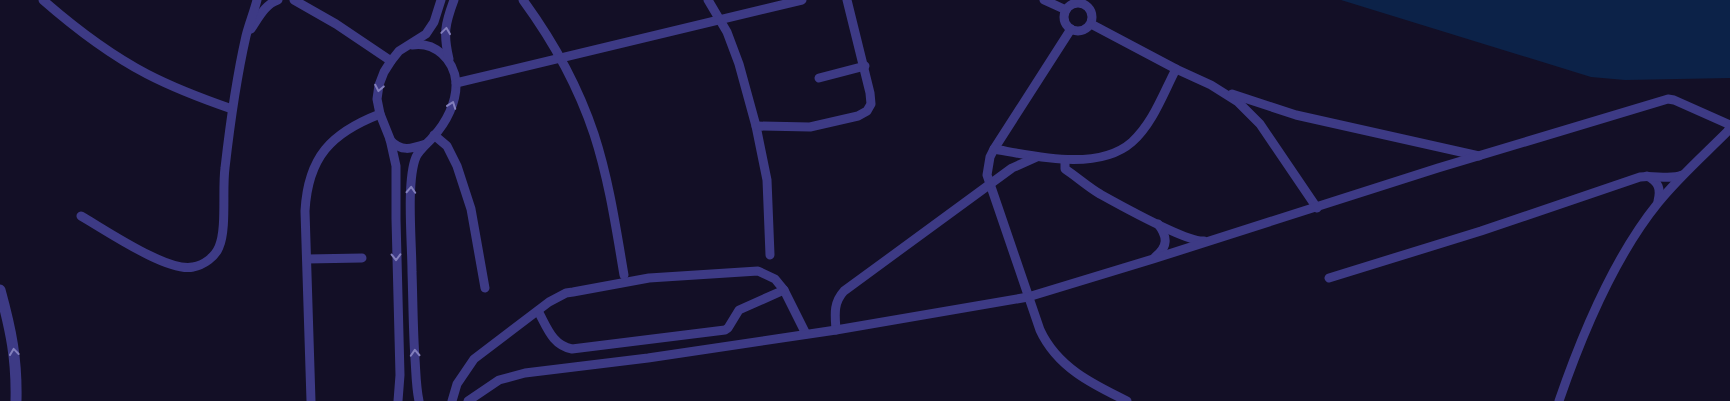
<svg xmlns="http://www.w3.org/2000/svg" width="1730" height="401" font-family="Inter,sans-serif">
	<rect width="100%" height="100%" fill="#130f26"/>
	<polygon fill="#0c2248" points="1341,0 1730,0 1730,78 1625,80 1591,77"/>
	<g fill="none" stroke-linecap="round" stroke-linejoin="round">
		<g stroke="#3d3a85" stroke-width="9">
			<path d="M43 0C75 28 109 54 147 74 174 88 203 99 232 109"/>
			<polyline points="294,0 336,24 391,61"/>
			<path d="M523 0C553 41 578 86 594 134 609 180 616 228 624 275"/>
			<polyline points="708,0 727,32 739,64 756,126 767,180 770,255"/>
			<polyline points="1044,0 1066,10"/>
			<circle cx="1078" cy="17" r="14"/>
			<polyline points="1091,24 1176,69 1211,85 1238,102 1260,124 1317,208"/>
			<path d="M251 29C258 19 265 4 278 0"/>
			<path d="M1071 29 994 149 990 157 987 175 1040 330C1057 367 1092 384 1127 401"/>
			<path d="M412 45C435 41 454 60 456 82 457 102 446 123 433 137 428 143 419 150 416 157 406 181 412 244 412 272 413 301 413 330 415 359 416 373 416 387 419 401"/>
			<path d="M449 59C443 34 445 24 454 0"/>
			<polyline points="819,78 865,66"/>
			<polyline points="456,83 802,0"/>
			<polyline points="1232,94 1296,115 1479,156"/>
			<polyline points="756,126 810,127 858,116 867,111 871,104 870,93 847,0"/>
			<polyline points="434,135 447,146 457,166 471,209 485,288"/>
			<path d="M390 140C401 152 411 149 426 144"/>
			<path d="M994 149C1034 156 1098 172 1132 142 1153 123 1163 94 1176 69"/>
			<path d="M1065 160V169C1077 177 1088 187 1100 194 1118 204 1186 242 1204 241"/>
			<path d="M1647 176C1659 182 1661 189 1658 201"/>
			<path d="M81 216C104 229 168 273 193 267 204 265 215 257 219 247 227 229 222 189 225 168 230 124 236 80 246 36 249 24 254 12 257 0"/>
			<path d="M1155 257C1168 247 1168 237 1158 224"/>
			<polyline points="307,259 362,258"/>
			<path d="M1329 278 1481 231 1640 177C1653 175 1672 180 1682 175"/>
			<path d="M538 311C547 327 552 345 572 349L725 330 728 328 739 310 784 290"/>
			<path d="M836 330C835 315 833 303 844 291L1012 168 1037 157"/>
			<path d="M311 401 305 211C308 157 331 133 380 114"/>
			<polyline points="398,401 400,375 396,219 396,166 390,139 380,114 377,99 379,85 384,72 391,61 399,51 426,34 434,22 441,0"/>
			<polyline points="452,401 457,384 474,359 549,302 566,293 573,292 649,278 758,271 775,279 784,290 806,334"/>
			<path d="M468 401 499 380 525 373 648 358 836 330 1028 297 1153 259 1438 168 1668 99 1674 100 1728 124 1730 128 1727 132C1704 155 1678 178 1658 203 1615 256 1581 337 1559 401"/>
		</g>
		<path stroke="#3d3a85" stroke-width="11" d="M0 290C11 330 17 359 16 401"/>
	</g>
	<defs><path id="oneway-chevron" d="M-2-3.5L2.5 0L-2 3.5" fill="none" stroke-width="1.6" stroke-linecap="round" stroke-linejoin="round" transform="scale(1.25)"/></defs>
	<g stroke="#837fbc">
		<use href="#oneway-chevron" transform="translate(446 31) rotate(-82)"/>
		<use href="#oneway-chevron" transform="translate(379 88) rotate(101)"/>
		<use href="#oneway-chevron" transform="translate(452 105) rotate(-70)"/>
		<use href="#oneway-chevron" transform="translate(411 190) rotate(-87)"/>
		<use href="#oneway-chevron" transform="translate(396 257) rotate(89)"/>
		<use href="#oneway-chevron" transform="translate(14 352) rotate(-97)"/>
		<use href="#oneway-chevron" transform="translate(415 353) rotate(-93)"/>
	</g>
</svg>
